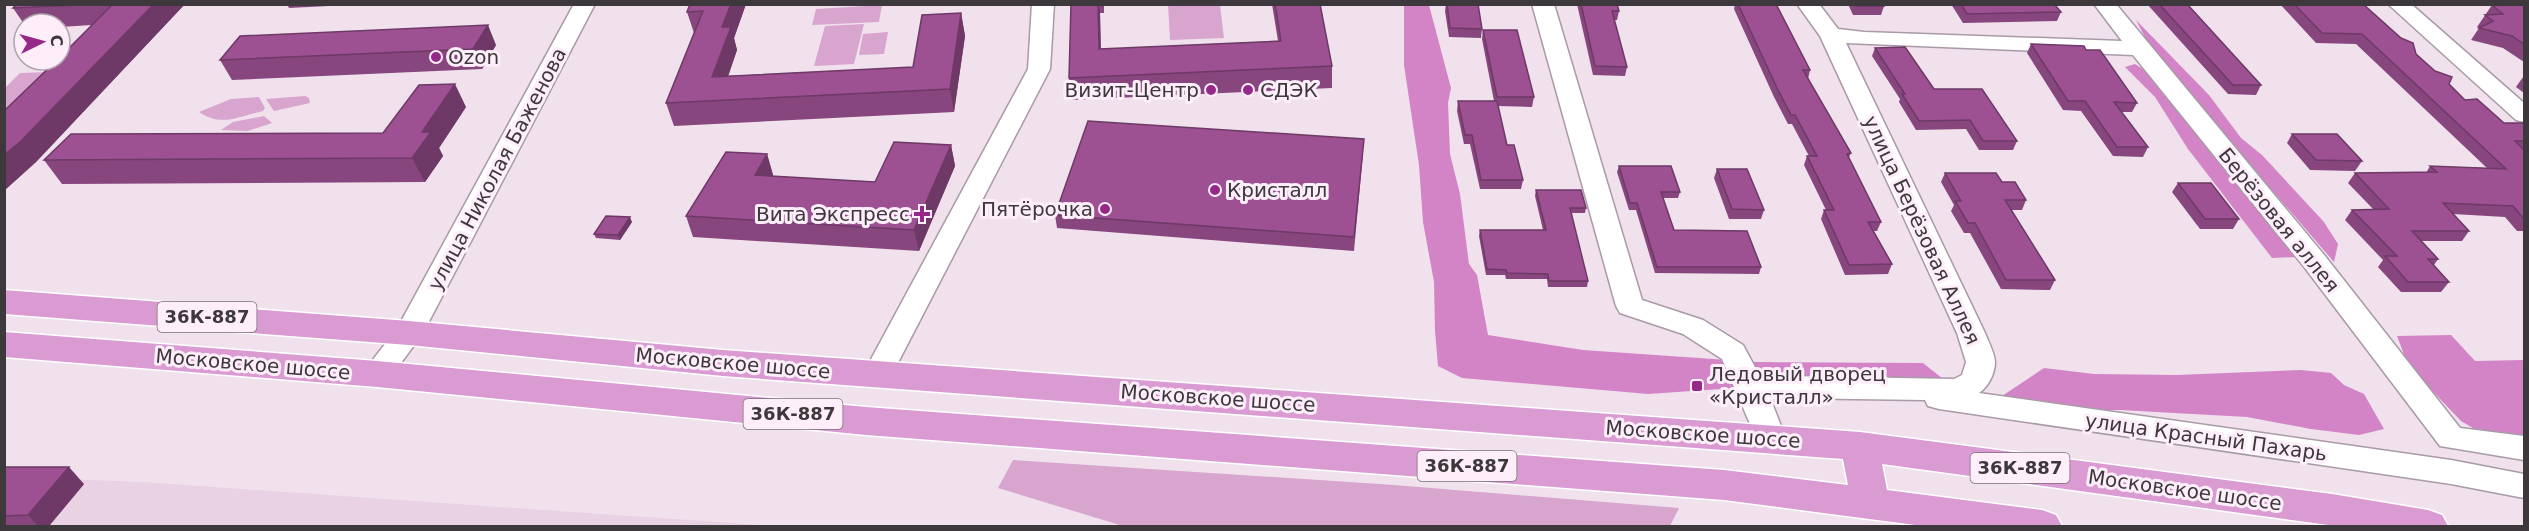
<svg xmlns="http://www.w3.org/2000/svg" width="2529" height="531" font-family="'DejaVu Sans',sans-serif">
	<rect width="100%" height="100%" fill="#f0e1ed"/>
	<polygon fill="#e8d2e3" points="5,477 142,482 773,526 5,526"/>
	<g fill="#d7a5ce">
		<polygon points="882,5 879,22 812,25 816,9"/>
		<polygon points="1168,5 1220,5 1224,38 1170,40"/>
		<polygon points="864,24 854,64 814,66 825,26"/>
		<polygon points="888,32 884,54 859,55 863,34"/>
		<polygon points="50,72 5,116 5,88 20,73"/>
		<polygon points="305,96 309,98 310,103 274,111 266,99"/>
		<path d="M259 97 265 108 263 111C238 117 221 127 199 112L231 99Z"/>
		<polygon points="264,116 272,123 248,131 221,130 233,122"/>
		<polygon points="1013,460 1394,485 1679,508 1670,526 1123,526 998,488"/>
	</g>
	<g fill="#d384c7">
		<polygon points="1404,5 1429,5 1451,88 1448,103 1450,154 1460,194 1469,264 1477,275 1488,335 1583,350 1757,362 1923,363 1952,386 1921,401 1765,386 1648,394 1462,378 1438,366 1435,331 1434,282 1423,222 1419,165 1404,65"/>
		<polygon points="2136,20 2209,95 2241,138 2262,155 2324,222 2338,244 2334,262 2152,51"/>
		<polygon points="2135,64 2149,73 2186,121 2221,159 2297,257 2272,258 2188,149 2155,97 2125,67"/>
		<polygon points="2451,335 2475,361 2524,360 2524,446 2488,437 2461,421 2423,381 2405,357 2397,336"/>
		<polygon points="2044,368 2094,374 2177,375 2301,370 2331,373 2344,385 2364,394 2384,429 2359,435 2311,429 2247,417 2120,410 2024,412 2002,396"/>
	</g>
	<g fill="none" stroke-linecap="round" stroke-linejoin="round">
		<g stroke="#a89aa6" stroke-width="3">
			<g id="minor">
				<polygon points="574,4 595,4 423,333 387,382 377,385 367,382 362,374 398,327"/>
				<polygon points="1032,4 1054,4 1050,69 888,382 878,385 868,382 863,374 1028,69"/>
				<path d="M1532 4H1554L1642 300 1703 320 1743 345 1762 380 1784 376 1954 379 1962 375 1966 362 1957 333 1820 36 1797 4H1819L1838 29 1864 32 2122 41 2094 4H2116L2325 256 2460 428 2524 436V460L2440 446 2305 268 2133 55 1846 43 1985 333C1988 341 1995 354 1995 362 1995 374 1988 387 1979 393L2451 460 2524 474V498L2451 484 1939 409 1928 406 1925 400 1784 398 1771 400 1786 439 1782 447 1771 451 1760 447 1722 359 1683 334 1620 313 1616 306Z"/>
				<polygon points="2388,4 2411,4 2524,103 2524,122 2516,120"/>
			</g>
		</g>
		<g stroke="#fff" stroke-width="3">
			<polygon id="major" points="4,290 409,321 723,350 1860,432 2332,494 2428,510 2442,515 2448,526 2336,526 1882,464 1887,490 2042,510 2056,515 2062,526 1923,526 1724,500 866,435 377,387 4,357 4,332 377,361 866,407 1724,470 1848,485 1843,459 723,376 409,345 4,314"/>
		</g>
		<use href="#minor" fill="#fff" fill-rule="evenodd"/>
		<use href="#major" fill="#da9ad2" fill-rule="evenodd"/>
	</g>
	<g fill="#87467e">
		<polygon points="17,4 185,4 36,162 6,189 4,189 4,111 92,25 60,27 60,24 24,24 13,8"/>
		<polygon points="287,4 369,4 289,8"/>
		<polygon points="746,4 734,38 737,50 728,76 913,67 961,13 965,36 954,112 674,126 666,103 694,33 687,12"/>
		<polygon points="1071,4 1104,4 1104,13 1100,13 1101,49 1278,41 1272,4 1320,4 1332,66 1332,88 1071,100 1069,78"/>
		<polygon points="1446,4 1478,4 1482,29 1481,38 1449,37 1445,11"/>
		<polygon points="1577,4 1617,4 1619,11 1617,20 1614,20 1627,67 1625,76 1593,75"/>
		<polygon points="1735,4 1776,4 1810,70 1808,79 1851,153 1849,157 1881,222 1877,231 1874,231 1892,264 1888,274 1845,275 1821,219 1824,210 1826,210 1804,165 1807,156 1809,156 1792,124 1788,124 1774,97 1734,9"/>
		<polygon points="1848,4 1883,4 1884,6 1881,15 1853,15"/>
		<polygon points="1951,4 2054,4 2061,12 2057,21 1963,23"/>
		<polygon points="2147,4 2187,4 2261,85 2256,95 2228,94"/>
		<polygon points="2280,4 2363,4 2465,100 2504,123 2524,123 2524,231 2517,231 2505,217 2453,214 2469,231 2462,241 2421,241 2438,259 2434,265 2449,282 2441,292 2401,292 2378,267 2383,260 2345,220 2352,210 2373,209 2348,183 2355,173 2426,173 2430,166 2487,168 2356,44 2316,43"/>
		<polygon points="2492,5 2524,5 2524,62 2503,48 2471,40 2479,28 2477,27"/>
		<polygon points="1483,30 1534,97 1532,107 1498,106 1507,145 1523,180 1521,189 1480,189 1470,144 1464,144 1457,111 1458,101 1494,101 1482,39"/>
		<polygon points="2031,44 2086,50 2137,103 2132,112 2121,112 2148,147 2143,157 2113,156 2081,111 2063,110 2027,53"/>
		<polygon points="496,45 482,69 232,80 220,60"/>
		<polygon points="1875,48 1934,89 2017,141 2013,150 1979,150 1966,129 1916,130 1899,102 1900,99 1872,56"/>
		<polygon points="2523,77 2524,77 2524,93 2516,87"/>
		<polygon points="466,107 439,148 443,156 425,182 62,184 44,160 383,133"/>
		<polygon points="2292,134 2362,161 2355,171 2310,170 2287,143"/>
		<polygon points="951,145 955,166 919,251 693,237 686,216 767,154 773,175 773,176 875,182"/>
		<polygon points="1363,153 1354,251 1057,228 1055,215"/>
		<polygon points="1619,166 1680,192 1678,198 1663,198 1674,230 1761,267 1759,274 1655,273 1636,210 1629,210 1617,172"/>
		<polygon points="1717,169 1764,210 1761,219 1729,219 1714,178"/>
		<polygon points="1945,173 2002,182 2026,200 2022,210 2011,210 2055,280 2050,290 2001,289 1970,233 1964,233 1951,211 1954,205 1941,182"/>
		<polygon points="2178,183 2239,219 2233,229 2200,229 2172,192"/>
		<polygon points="1536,190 1586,208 1585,213 1571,213 1588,281 1587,287 1548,287 1547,279 1506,279 1505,275 1486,275 1479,236 1480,230 1543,230 1535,196"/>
		<polygon points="632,222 620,240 596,238 594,234"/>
		<polygon points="4,467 84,484 49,526 4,526"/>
	</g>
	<g fill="#6e3966">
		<polygon points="154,4 185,4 36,162 6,189 4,187 4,155"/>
		<polygon points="731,4 746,4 734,38 737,50 720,100 712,77 722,27"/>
		<polygon points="1098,4 1099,4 1100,13 1101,71 1099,49"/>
		<polygon points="961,13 965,36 954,112 950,89"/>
		<polygon points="488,25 496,45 482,69 473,49"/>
		<polygon points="455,84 466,107 439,148 443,156 425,182 412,158 422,132"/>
		<polygon points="951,145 955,166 919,251 914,230"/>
		<polygon points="767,154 773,175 761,196 755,175"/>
		<polygon points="630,217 632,222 620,240 618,235"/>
		<polygon points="69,467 84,484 49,526 38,526 28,515"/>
	</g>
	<g fill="#9d5192" stroke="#6e3966" stroke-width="1.5">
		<polygon points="17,4 101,4 13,8"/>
		<polygon points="113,4 154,4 21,141 4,155 4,111 57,60 60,60 60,57"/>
		<polygon points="690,4 731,4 722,27 731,27 712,77 913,67 922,15 961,13 950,89 666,103 703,11 687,12"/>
		<polygon points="1071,4 1098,4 1099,49 1281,41 1275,4 1320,4 1332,66 1069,78"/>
		<polygon points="1447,4 1478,4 1482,29 1450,28"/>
		<polygon points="1581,4 1617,4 1619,11 1612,11 1627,67 1595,66"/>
		<polygon points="1738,4 1776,4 1810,70 1803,70 1851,153 1847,154 1881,222 1868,222 1892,264 1849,265 1824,210 1834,210 1807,156 1817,156 1795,115 1791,115 1777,88"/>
		<polygon points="1856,4 1883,4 1884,6 1856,6"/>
		<polygon points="1961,4 2054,4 2061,12 1967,14"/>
		<polygon points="2159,4 2187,4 2261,85 2233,85"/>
		<polygon points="2294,4 2363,4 2401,38 2413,43 2416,54 2435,71 2452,77 2449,84 2465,100 2477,99 2504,123 2524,123 2524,141 2515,141 2524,150 2524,219 2513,206 2443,203 2469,231 2412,231 2438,259 2428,259 2449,282 2408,282 2385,256 2397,256 2352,210 2389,209 2355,173 2437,172 2430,166 2506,169 2362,34 2322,33"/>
		<polygon points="2492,5 2524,5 2524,44 2512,36 2479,28 2493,21 2485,15 2503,14"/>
		<polygon points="488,25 473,49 220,60 240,36"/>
		<polygon points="1483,30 1517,30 1534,97 1497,97"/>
		<polygon points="2031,44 2084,46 2086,50 2100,50 2137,103 2114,102 2148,147 2117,147 2085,101 2068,101"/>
		<polygon points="1905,47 1934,89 1982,89 2017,141 1983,141 1970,120 1919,121 1902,94 1905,94 1875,48"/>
		<polygon points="455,84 422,132 431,132 412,158 44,160 71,134 383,133 419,85"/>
		<polygon points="1458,101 1497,101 1507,145 1514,145 1523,180 1481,180 1472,135 1465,135"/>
		<polygon points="1088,121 1364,139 1354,237 1055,215"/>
		<polygon points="2292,134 2337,134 2362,161 2316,160"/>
		<polygon points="894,142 951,145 914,230 686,216 726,152 767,154 755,175 875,182"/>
		<polygon points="1619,166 1671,166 1680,192 1661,192 1674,230 1747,231 1761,267 1657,267 1637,203 1630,203"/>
		<polygon points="1717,169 1747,169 1764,210 1732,209"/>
		<polygon points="1945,173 1996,173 2002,182 2015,182 2026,200 2005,200 2055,280 2006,280 1975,223 1968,223 1955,201 1961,201"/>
		<polygon points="2178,183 2211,183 2239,219 2205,219"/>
		<polygon points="1536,190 1581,190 1586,208 1570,208 1588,281 1549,281 1548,274 1507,273 1506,270 1487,269 1480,230 1546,230"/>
		<polygon points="606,216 630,217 618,235 594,234"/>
		<polygon points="4,467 69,467 28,515 4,516"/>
	</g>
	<g fill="#952889" stroke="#fdeefa" stroke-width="2">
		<circle cx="436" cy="57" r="6"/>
		<circle cx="1211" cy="90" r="6"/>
		<circle cx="1248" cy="90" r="6"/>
		<circle cx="1215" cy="190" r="6"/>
		<circle cx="1105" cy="209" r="6"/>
		<path d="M919 205h6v6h6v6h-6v6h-6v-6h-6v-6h6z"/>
		<rect x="1691" y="380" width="12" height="12" rx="3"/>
	</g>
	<g text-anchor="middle" stroke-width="6" stroke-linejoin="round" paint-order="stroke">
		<g fill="#fdeefa" stroke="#776f75" stroke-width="1.5">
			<rect x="157.5" y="302" width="99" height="30" rx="4.5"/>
			<rect x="743.5" y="399" width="99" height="30" rx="4.5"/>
			<rect x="1417.5" y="451" width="99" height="30" rx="4.5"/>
			<rect x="1970.5" y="453" width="99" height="30" rx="4.5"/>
		</g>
		<g font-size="18" font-weight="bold" fill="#3d383c">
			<text x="207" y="323">36К-887</text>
			<text x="793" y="420">36К-887</text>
			<text x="1467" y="472">36К-887</text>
			<text x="2020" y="474">36К-887</text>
		</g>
		<g font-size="20" fill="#3d383c" stroke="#fdeefa" text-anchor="start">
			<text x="448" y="64">Ozon</text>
			<text x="1199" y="97" text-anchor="end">Визит-Центр</text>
			<text x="1260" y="97">СДЭК</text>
			<text x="1227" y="197">Кристалл</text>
			<text x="1093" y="216" text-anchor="end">Пятёрочка</text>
			<text x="910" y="221" text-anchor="end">Вита Экспресс</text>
			<text x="1709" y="381">Ледовый дворец<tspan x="1709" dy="23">«Кристалл»</tspan></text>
		</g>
		<g font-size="20" fill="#3d383c" stroke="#fdeefa">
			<text transform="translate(497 169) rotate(-62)" y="7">улица Николая Баженова</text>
			<text transform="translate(2279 220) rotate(51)" y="7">Берёзовая аллея</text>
			<text transform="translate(1922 230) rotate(65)" y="7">улица Берёзовая Аллея</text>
			<text transform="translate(733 363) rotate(5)" y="7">Московское шоссе</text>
			<text transform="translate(253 364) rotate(5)" y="7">Московское шоссе</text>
			<text transform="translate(1218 398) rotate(4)" y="7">Московское шоссе</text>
			<text transform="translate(1703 434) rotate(4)" y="7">Московское шоссе</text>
			<text transform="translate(2206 437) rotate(8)" y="7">улица Красный Пахарь</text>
			<text transform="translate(2185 490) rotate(8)" y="7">Московское шоссе</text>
		</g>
	</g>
	<rect width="2529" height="531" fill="none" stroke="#3d383c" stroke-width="12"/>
	<g transform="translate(42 42) rotate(85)"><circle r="28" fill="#fdeefa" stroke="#b0a5ae" stroke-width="1.5"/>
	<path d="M0-4.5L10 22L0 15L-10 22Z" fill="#952889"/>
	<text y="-9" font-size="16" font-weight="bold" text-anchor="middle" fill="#3d383c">С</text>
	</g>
</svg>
